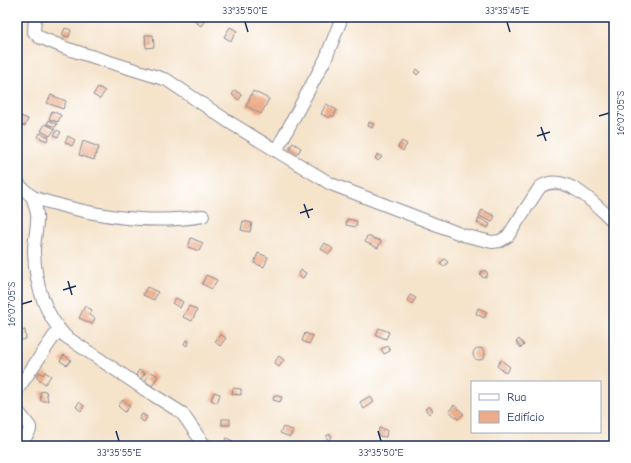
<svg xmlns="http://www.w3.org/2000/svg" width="631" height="463" font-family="'Comic Neue',sans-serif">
	<rect width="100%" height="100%" fill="#fff"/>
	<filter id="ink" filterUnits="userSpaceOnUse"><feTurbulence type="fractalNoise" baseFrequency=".025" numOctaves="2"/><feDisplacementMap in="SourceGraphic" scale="8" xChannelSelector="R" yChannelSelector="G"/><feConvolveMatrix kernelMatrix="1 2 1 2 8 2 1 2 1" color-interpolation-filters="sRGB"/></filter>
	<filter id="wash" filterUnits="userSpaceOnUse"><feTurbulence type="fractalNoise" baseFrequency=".012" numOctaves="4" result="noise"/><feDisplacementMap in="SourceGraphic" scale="16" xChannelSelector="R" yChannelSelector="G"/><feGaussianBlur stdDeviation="0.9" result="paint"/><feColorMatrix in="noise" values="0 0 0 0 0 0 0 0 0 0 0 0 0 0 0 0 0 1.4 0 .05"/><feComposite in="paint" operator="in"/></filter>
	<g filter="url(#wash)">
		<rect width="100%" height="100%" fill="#f5e3ca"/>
		<g id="blocks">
			<g fill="#ecac89">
				<polygon points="197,17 204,17 206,19 201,26 194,21"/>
				<polygon points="221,17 227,17 228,18 225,21"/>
				<polygon points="230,27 237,31 231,41 224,37"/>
				<polygon points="65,28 71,30 69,37 62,35"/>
				<polygon points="145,35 153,35 154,47 146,48"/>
				<polygon points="417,69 420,72 417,75 414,72"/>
				<polygon points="98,87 105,91 100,99 93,95"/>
				<polygon points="235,90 242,95 239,100 232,95"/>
				<polygon points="253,91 269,99 261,114 246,106"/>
				<polygon points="51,95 66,101 63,109 47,103"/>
				<polygon points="326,104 337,110 333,117 331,115 329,118 321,114"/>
				<polygon points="52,111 61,115 58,122 49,119"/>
				<polygon points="21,116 28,119 25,126 18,124"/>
				<polygon points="49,120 57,124 55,127 47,124"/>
				<polygon points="369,122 374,124 372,128 368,126"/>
				<polygon points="45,124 55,129 50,136 41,131"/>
				<polygon points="57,130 61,132 58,137 54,135"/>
				<polygon points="40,133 49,137 47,141 38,137"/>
				<polygon points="68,136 75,140 72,146 65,142"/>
				<polygon points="83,141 99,147 94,160 79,155"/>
				<polygon points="402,141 407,144 403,151 398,147"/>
				<polygon points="293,143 301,148 298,153 289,148"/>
				<polygon points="378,154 382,157 378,161 375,158"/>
				<polygon points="482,210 495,216 492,222 479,216"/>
				<polygon points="479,218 490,224 488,228 477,223"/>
				<polygon points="347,219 357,221 356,227 346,225"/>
				<polygon points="243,221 252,223 250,232 241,230"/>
				<polygon points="367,236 381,241 378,248 365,242"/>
				<polygon points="191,238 203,243 199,251 188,247"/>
				<polygon points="325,243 333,249 329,254 321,249"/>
				<polygon points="258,253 268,257 264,267 254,263"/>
				<polygon points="444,259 448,262 444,267 440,264"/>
				<polygon points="301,270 306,273 303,278 298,276"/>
				<circle cx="484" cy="274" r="3.5"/>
				<polygon points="206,275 217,280 212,289 202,284"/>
				<polygon points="147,287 158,292 154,300 143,295"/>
				<polygon points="410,295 416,298 412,304 407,300"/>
				<polygon points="176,298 183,302 180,308 172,303"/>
				<polygon points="85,306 92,310 89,315 95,318 92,324 79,318"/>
				<polygon points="189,306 197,310 192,321 183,317"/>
				<polygon points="478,308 487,312 484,318 476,314"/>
				<polygon points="379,328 389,332 386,339 376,335"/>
				<polygon points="25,330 26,339 17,341 17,332"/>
				<polygon points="305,333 313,336 309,344 302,341"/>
				<polygon points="220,334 226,338 220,346 215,342"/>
				<polygon points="519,339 524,345 521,348 516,342"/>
				<polygon points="186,340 189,341 187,346 184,344"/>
				<polygon points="388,346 390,351 384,354 381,349"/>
				<circle cx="479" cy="354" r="6"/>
				<polygon points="64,355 71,360 67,365 60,361"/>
				<polygon points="279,356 284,360 279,367 274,363"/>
				<polygon points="501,360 510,367 506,373 497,366"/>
				<polygon points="139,370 145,373 141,379 136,375"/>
				<polygon points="40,372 43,375 45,372 51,376 45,384 36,377"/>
				<polygon points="151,372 158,376 152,386 145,381"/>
				<polygon points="233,388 241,389 241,395 232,394"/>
				<polygon points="46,391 48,401 41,401 40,392"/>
				<polygon points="214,392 220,394 217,403 211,400"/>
				<polygon points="274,395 282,397 280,402 273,400"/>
				<polygon points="370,396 374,402 364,409 360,402"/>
				<polygon points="123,400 130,406 125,412 118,406"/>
				<polygon points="79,402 84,406 81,411 76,407"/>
				<polygon points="454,405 464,414 458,419 449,411"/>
				<polygon points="429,406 433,410 429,414 425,409"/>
				<polygon points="142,414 147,417 144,422 139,419"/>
				<rect x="222" y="419" width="8" height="6"/>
				<polygon points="283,427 293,430 290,437 280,433"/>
				<polygon points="379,428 387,430 386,437 378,436"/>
				<circle cx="329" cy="437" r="2.5"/>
				<polygon points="226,438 233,441 231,446 223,446"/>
				<polygon points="71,441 76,444 74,446 67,446"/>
			</g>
		</g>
	</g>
	<g filter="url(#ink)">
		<use href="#blocks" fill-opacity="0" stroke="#888994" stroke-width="1"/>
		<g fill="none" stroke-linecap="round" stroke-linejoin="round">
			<g stroke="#888994" stroke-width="14">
				<g id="minor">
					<path d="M35 17 34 32 39 37 68 49 167 80 229 122 331 184 463 235 492 242 500 241 508 236 540 187C565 170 597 206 614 222"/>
					<polyline points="276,151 326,58 342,17"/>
					<path d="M17 183C22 187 28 194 33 197 42 201 53 203 63 206 108 218 156 224 203 216"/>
					<path d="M32 196C34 202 36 208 37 214 38 227 34 239 34 251 35 282 44 313 65 336L150 393 182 413 202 442 206 446"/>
					<polyline points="17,390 59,329"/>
					<polyline points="17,410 30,427 30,430 20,446"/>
				</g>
			</g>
			<use href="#minor" stroke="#fff" stroke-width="12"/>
		</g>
	</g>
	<path fill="none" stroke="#1b2f5e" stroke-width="1.5" d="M245 22 248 32M507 22 510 32M599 116 609 113M541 127 546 141M537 136 550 132M304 204 309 218M300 213 313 209M68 281 72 295M63 290 76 286M22 304 32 301M116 431 119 441M378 431 381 441"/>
	<rect width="631" height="463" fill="none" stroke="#fff" stroke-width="44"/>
	<rect x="471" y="381" width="130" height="52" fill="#ffffff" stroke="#a4acbf"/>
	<rect x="479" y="394" width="20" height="6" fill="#ffffff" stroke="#a4acbf"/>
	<text x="507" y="401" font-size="12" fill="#1b2f5e">Rua</text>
	<rect x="479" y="411" width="20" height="12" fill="#ecac89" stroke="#a4acbf"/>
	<text x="507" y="421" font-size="12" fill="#1b2f5e">Edifício</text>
	<rect x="22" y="22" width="587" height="419" fill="none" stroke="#1b2f5e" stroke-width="1.5"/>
	<g font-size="10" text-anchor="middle" fill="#1b2f5e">
		<text x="245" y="14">33°35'50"E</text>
		<text x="507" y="14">33°35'45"E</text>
		<text transform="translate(620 113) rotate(-90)" y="4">16°07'05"S</text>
		<text transform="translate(11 304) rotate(-90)" y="4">16°07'05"S</text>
		<text x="119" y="456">33°35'55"E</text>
		<text x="381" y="456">33°35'50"E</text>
	</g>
</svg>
